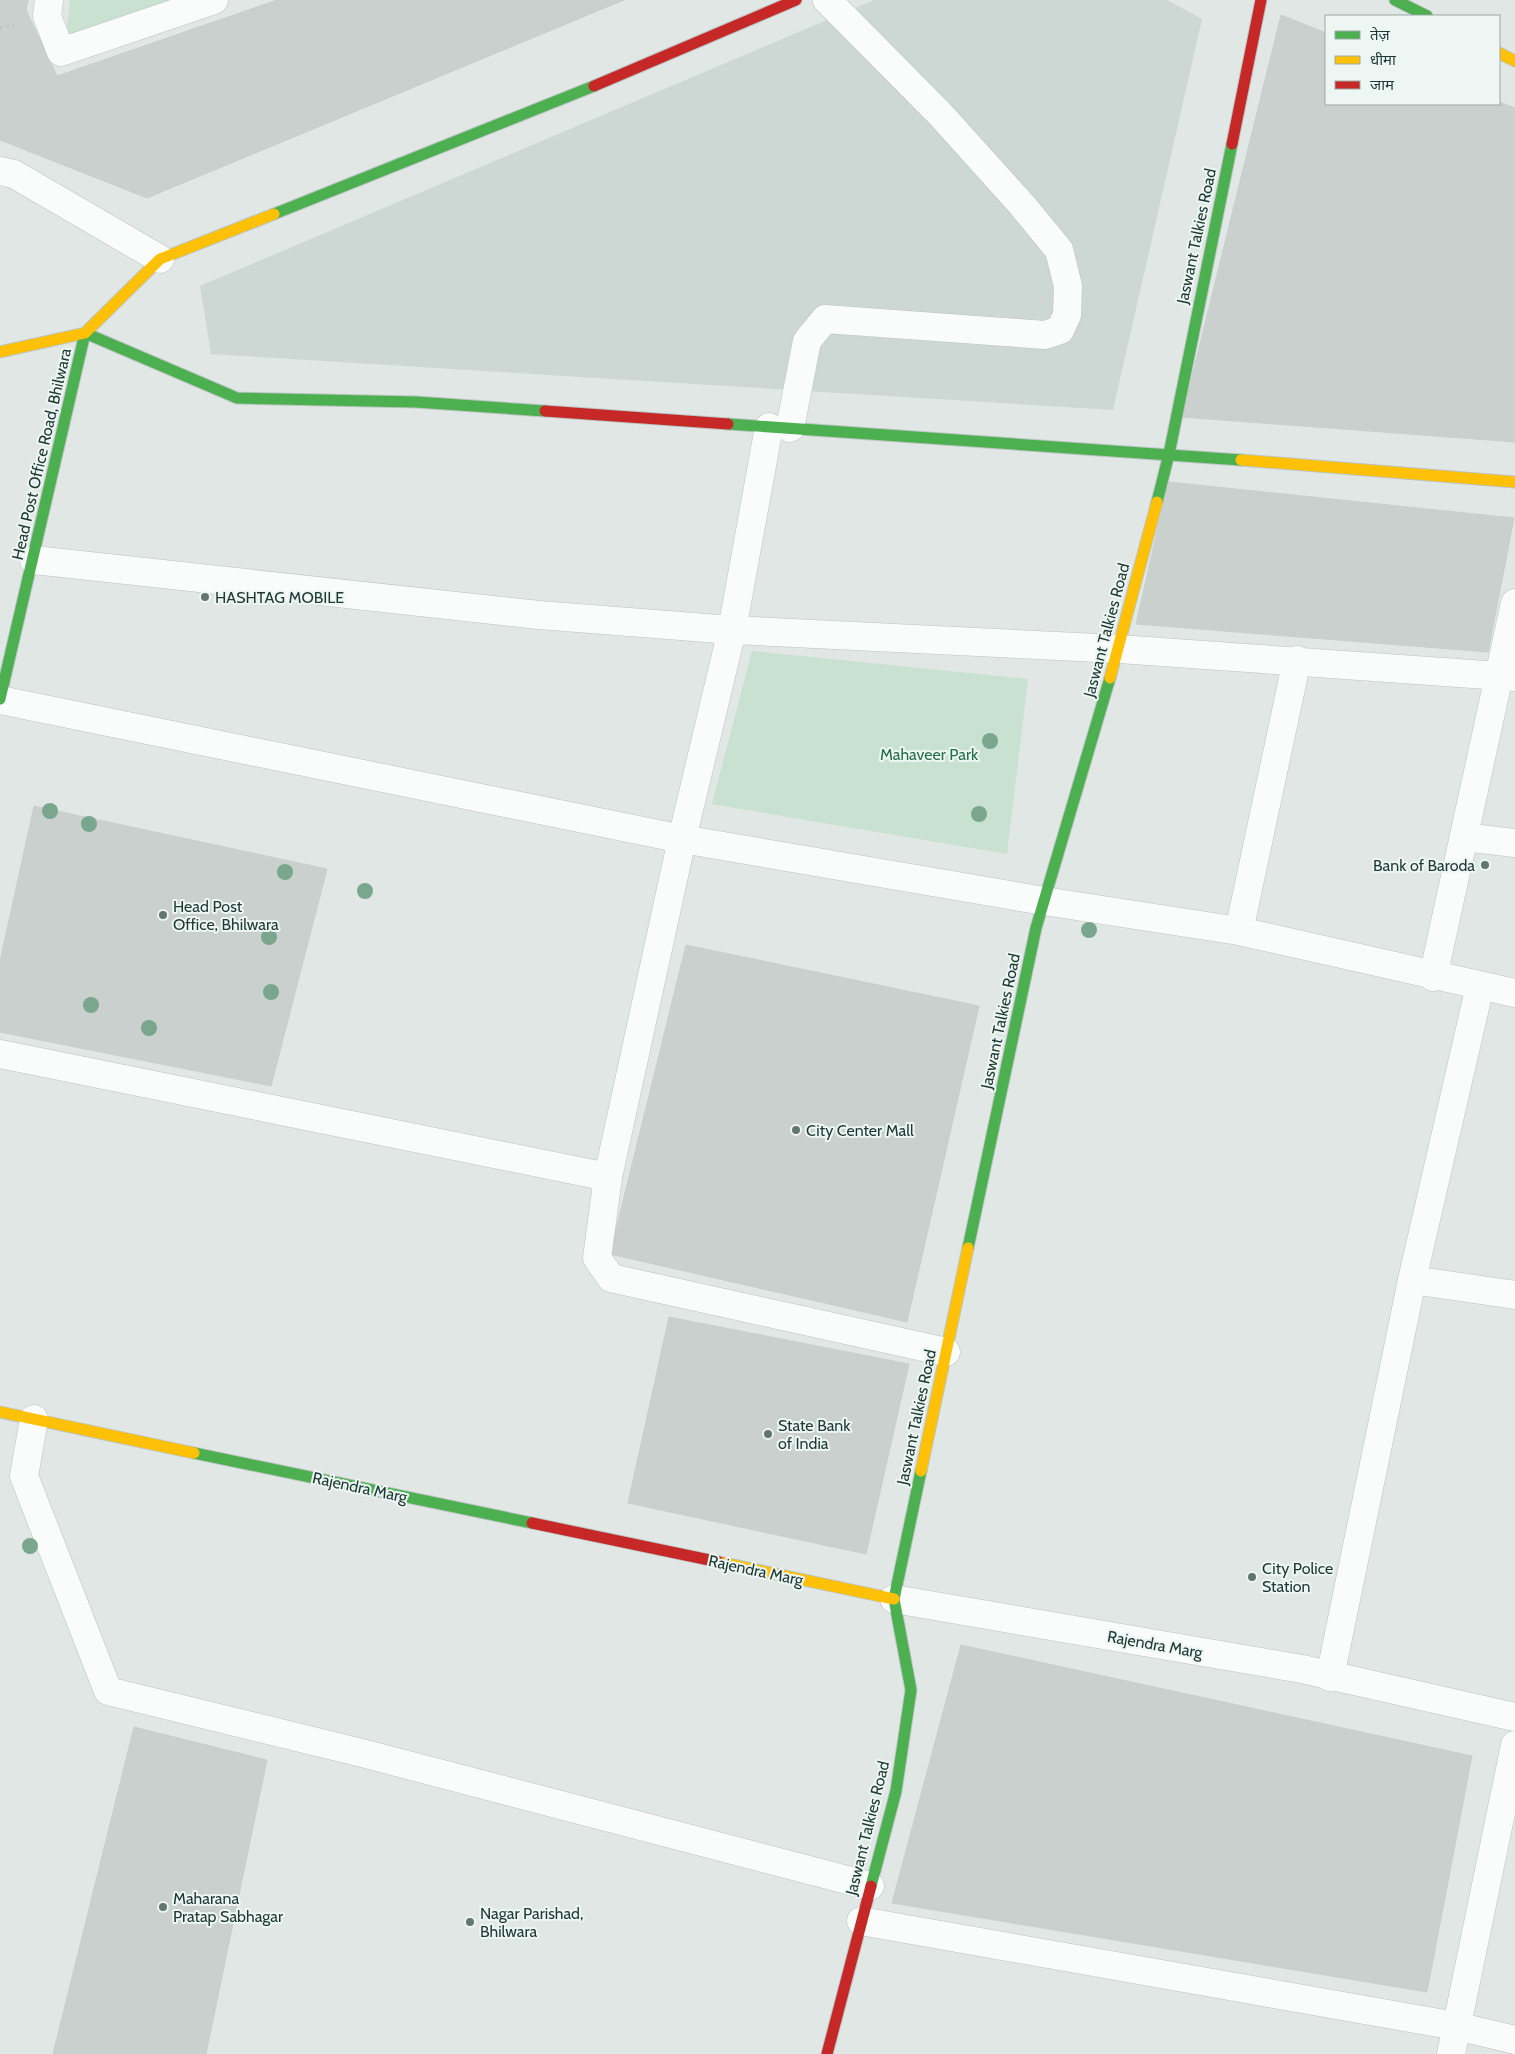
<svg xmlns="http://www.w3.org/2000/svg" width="1515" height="2054" font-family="Cabin,'Noto Sans Devanagari',sans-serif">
	<rect width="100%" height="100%" fill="#e0e7e4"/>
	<polygon fill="#cdd8d4" points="874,0 1167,0 1202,19 1113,410 211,354 200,286"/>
	<g fill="#c8e1d1">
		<polygon points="70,0 170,0 66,38"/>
		<polygon points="752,651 1028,679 1007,854 712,804"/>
	</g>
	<g fill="#cad0ce" stroke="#c9cfcd">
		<polygon points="0,0 28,0 26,10 57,76 0,135"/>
		<polygon points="277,0 624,0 147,198 0,140 0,135 57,76"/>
		<polygon points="1281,15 1326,33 1326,104 1499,104 1499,102 1515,108 1515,442 1182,417"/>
		<polygon points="1168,482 1514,518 1488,652 1136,624"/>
		<polygon points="34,806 327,869 271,1086 0,1032 0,961"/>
		<polygon points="686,945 979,1006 907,1322 610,1254"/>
		<polygon points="669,1317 909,1364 866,1554 628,1503"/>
		<polygon points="961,1645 1472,1756 1427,1992 892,1903"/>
		<polygon points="134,1727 267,1760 206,2054 53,2054"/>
	</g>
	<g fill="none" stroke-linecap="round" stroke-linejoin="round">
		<g stroke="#bdc3c1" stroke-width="29">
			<g id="street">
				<polyline points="49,0 47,16 61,52 214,0"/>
				<polyline points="0,171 14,174 160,259"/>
				<polyline points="790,428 807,341 825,319 1045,335 1060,330 1067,315 1068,286 1059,250 1022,205 940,114 827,0"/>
				<polyline points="34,560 539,615 732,630 1119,649 1515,677"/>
				<polyline points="0,700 682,839 1044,901 1239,931 1515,993"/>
				<polyline points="1464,837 1515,843"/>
				<polyline points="1239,931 1297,660"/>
				<polyline points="1433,977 1515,603"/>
				<polyline points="0,1054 608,1177 682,839 732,630 769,427"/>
				<polyline points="608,1177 597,1258 611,1278 946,1352"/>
				<polyline points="1412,1280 1515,1295"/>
				<polyline points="34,1419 24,1476 108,1691 362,1753 870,1886"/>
				<polyline points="894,1599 1302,1669 1515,1717"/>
				<polyline points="1330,1677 1412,1280 1480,986"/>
				<polyline points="861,1921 1456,2026 1515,2040"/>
				<polyline points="1451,2054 1515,1745"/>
			</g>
		</g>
		<g stroke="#bcc5c2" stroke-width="13">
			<g id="fast">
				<polyline points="1395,0 1427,16"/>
				<polyline points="274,214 594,86"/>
				<polyline points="85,333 237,398 416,402 545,411"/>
				<polyline points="728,424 1241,460"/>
				<polyline points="1157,502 1169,454 1232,144"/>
				<polyline points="0,699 85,333"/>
				<polyline points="968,1248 1036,928 1110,678"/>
				<polyline points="194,1453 532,1523"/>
				<polyline points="871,1886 896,1791 911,1690 894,1599 921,1471"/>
			</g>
		</g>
		<g stroke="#bcc5c2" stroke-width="13">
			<g id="slow">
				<polyline points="1499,53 1515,61"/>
				<polyline points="0,352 85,333 160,259 274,214"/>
				<polyline points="1241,460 1515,482"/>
				<polyline points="1110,678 1157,502"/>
				<polyline points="0,1412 194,1453"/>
				<polyline points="921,1471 968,1248"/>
				<polyline points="719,1562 894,1599"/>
			</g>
		</g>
		<g stroke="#bcc5c2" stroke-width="13">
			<g id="jam">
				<polyline points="594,86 796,0"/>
				<polyline points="1232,144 1261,0"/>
				<polyline points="545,411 728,424"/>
				<polyline points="532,1523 719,1562"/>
				<polyline points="827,2054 871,1886"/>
			</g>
		</g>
		<polyline stroke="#bfc7c5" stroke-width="3" stroke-dasharray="2.5 4" stroke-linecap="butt" points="0,28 17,24"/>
		<use href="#street" stroke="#fafbfb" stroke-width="28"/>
		<use href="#fast" stroke="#4caf50" stroke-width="11"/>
		<use href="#slow" stroke="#ffc107" stroke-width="11"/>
		<use href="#jam" stroke="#c62828" stroke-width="11"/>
	</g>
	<g fill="#7aa68e">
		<circle cx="990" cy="741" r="8"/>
		<circle cx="50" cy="811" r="8"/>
		<circle cx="979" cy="814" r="8"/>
		<circle cx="89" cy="824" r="8"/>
		<circle cx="285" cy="872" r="8"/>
		<circle cx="365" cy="891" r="8"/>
		<circle cx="1089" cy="930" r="8"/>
		<circle cx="269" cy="937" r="8"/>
		<circle cx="271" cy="992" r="8"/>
		<circle cx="91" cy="1005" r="8"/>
		<circle cx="149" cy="1028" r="8"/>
		<circle cx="30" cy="1546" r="8"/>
	</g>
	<g fill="#627671" stroke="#edf6f2" stroke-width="2">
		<circle cx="205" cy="597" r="5"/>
		<circle cx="1485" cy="865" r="5"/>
		<circle cx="163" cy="915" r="5"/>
		<circle cx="796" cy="1130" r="5"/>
		<circle cx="768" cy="1434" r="5"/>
		<circle cx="1252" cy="1577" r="5"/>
		<circle cx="163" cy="1907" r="5"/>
		<circle cx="470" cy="1922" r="5"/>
	</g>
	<g text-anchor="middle" stroke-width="4" stroke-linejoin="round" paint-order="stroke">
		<g font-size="16" fill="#1e3933" stroke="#edf6f2">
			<text transform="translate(1196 236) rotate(-78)" y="6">Jaswant Talkies Road</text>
			<text transform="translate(41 454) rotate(-77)" y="6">Head Post Office Road, Bhilwara</text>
			<text transform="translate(1106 630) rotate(-75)" y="6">Jaswant Talkies Road</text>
			<text transform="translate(1000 1021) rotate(-78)" y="6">Jaswant Talkies Road</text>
			<text transform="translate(916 1417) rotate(-78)" y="6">Jaswant Talkies Road</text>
			<text transform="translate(360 1487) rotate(12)" y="6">Rajendra Marg</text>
			<text transform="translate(756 1570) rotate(12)" y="6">Rajendra Marg</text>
			<text transform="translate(1155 1644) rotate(10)" y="6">Rajendra Marg</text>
			<text transform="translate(867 1828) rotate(-76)" y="6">Jaswant Talkies Road</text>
		</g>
		<g font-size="16" fill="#1e3933" stroke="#edf6f2" text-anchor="start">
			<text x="215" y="603">HASHTAG MOBILE</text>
			<text x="1475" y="871" text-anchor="end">Bank of Baroda</text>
			<text x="173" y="912">Head Post<tspan x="173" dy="18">Office, Bhilwara</tspan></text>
			<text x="806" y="1136">City Center Mall</text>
			<text x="778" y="1431">State Bank<tspan x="778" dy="18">of India</tspan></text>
			<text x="1262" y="1574">City Police<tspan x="1262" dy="18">Station</tspan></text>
			<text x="173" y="1904">Maharana<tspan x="173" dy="18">Pratap Sabhagar</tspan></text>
			<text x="480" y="1919">Nagar Parishad,<tspan x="480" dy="18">Bhilwara</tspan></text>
		</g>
		<g font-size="16" fill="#277148" stroke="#edf6f2">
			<text x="929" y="760">Mahaveer Park</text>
		</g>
	</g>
	<rect x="1325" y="15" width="175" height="90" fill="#edf6f2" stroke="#9aaaa6"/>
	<rect x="1335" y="31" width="25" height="8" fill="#4caf50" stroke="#9aaaa6"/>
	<text x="1370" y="40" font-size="15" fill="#1e3933">तेज़</text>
	<rect x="1335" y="56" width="25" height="8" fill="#ffc107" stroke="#9aaaa6"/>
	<text x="1370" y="65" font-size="15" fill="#1e3933">धीमा</text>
	<rect x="1335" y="81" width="25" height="8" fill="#c62828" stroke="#9aaaa6"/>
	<text x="1370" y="90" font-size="15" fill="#1e3933">जाम</text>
</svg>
